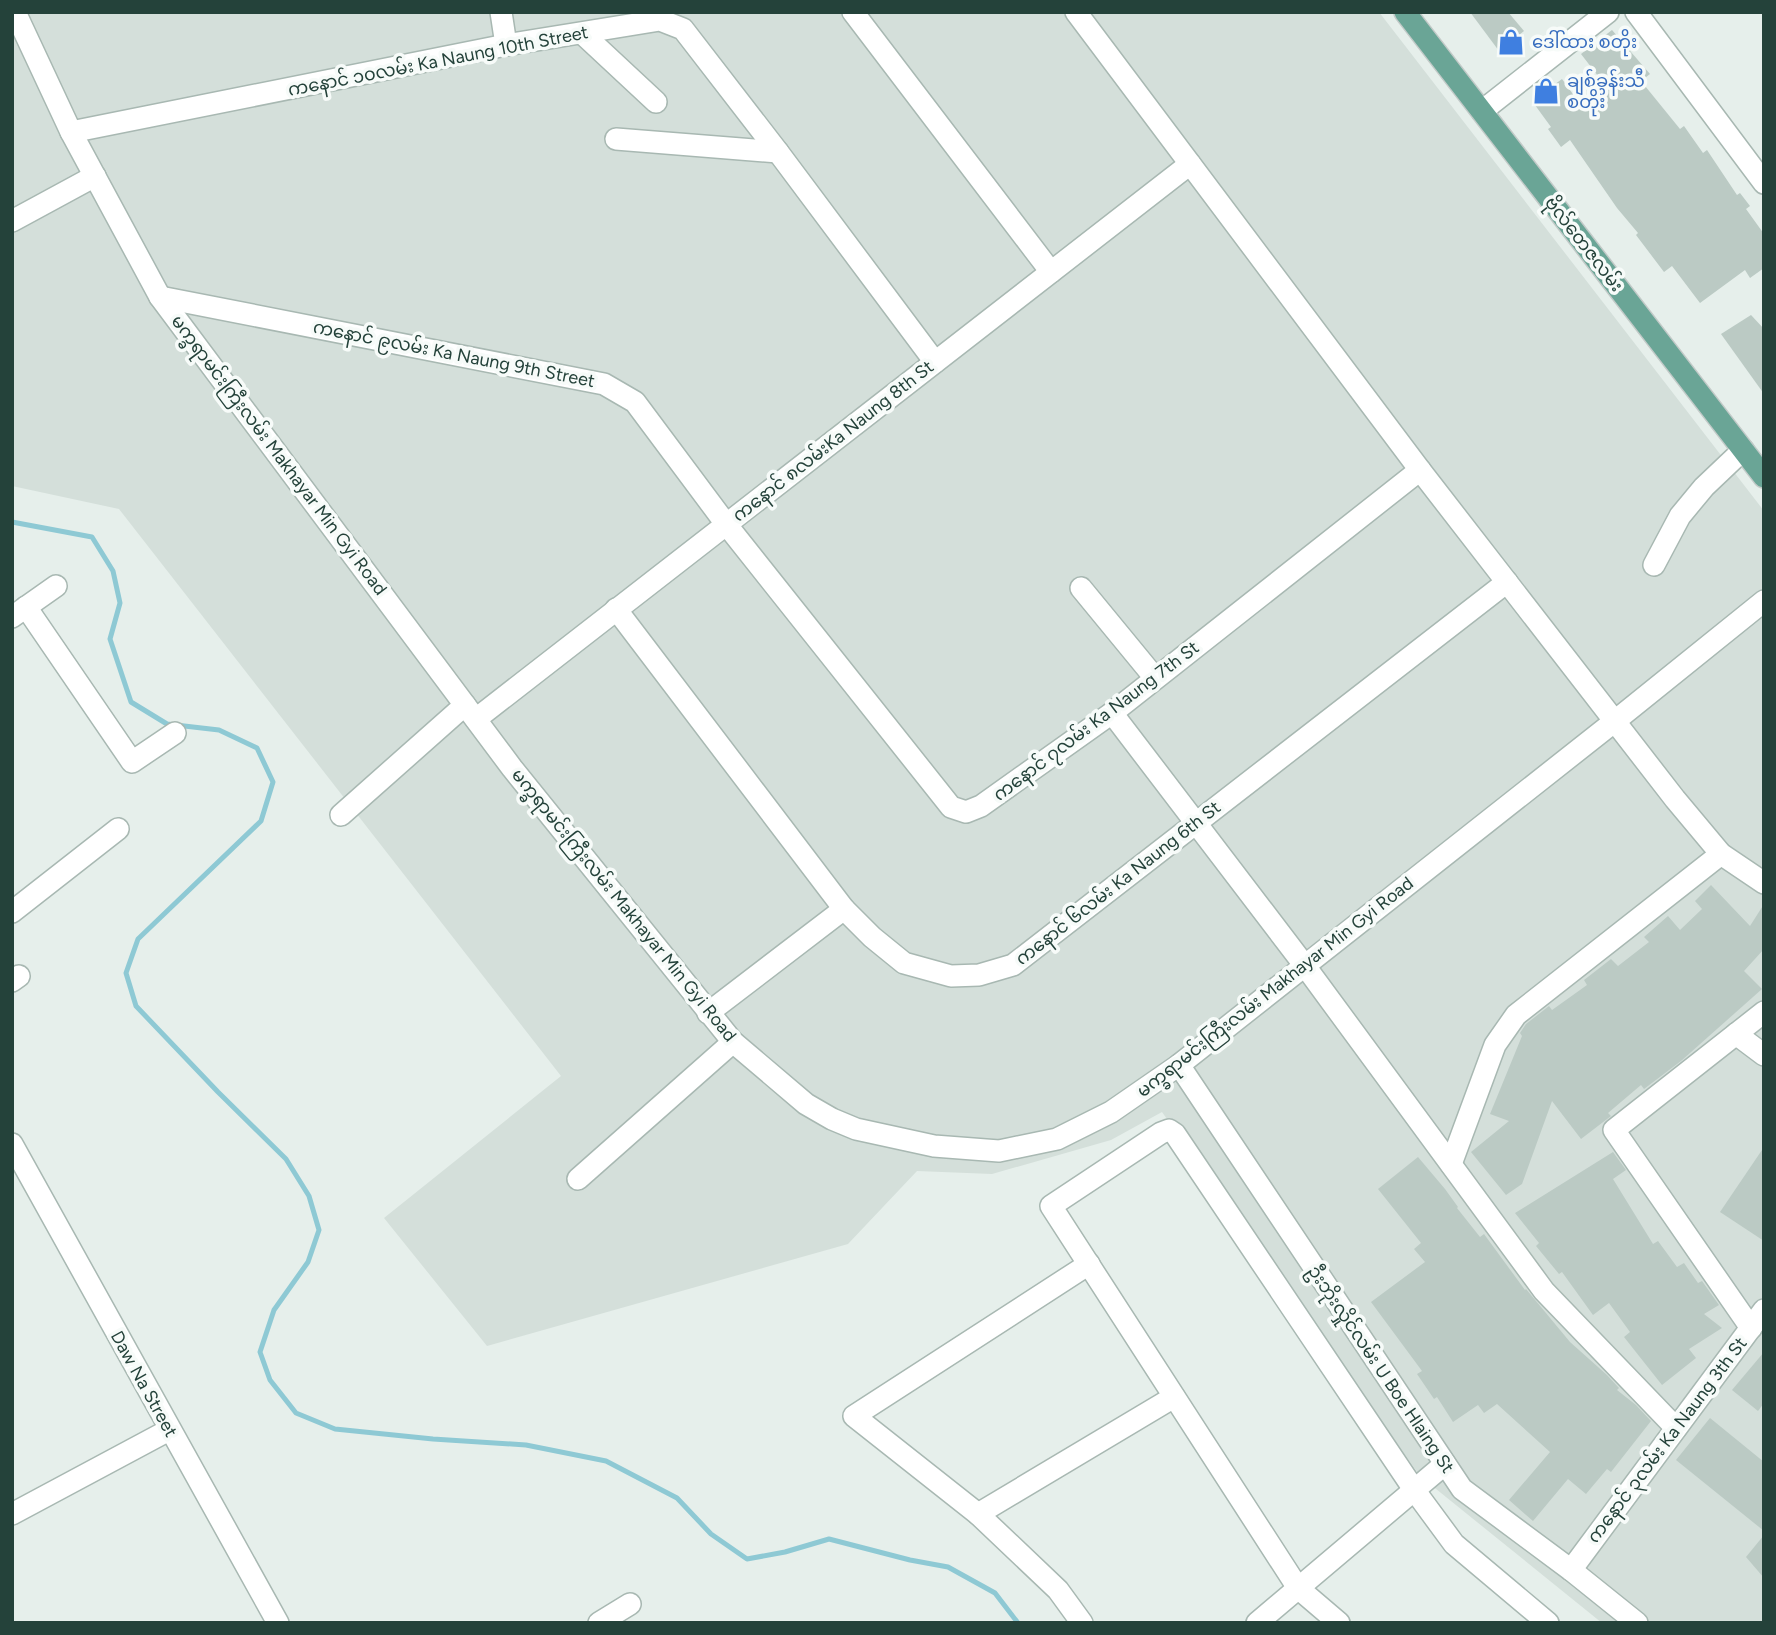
<svg xmlns="http://www.w3.org/2000/svg" width="1776" height="1635" font-family="Figtree,'Noto Sans Myanmar',sans-serif">
	<rect width="100%" height="100%" fill="#e6efeb"/>
	<polygon fill="#d4dfda" points="12,12 1379,12 1764,511 1764,1623 1602,1623 1420,1476 1162,1112 1111,1140 992,1174 917,1171 848,1244 487,1346 384,1218 561,1076 119,509 12,486"/>
	<g fill="none" stroke-linecap="round" stroke-linejoin="round">
		<polyline stroke="#8ec9d4" stroke-width="5" points="12,522 92,537 113,571 120,603 110,639 131,702 167,724 219,730 257,748 273,782 261,821 138,939 126,973 136,1006 218,1092 286,1159 309,1196 319,1230 308,1262 274,1310 260,1352 270,1380 296,1413 335,1429 433,1439 526,1445 606,1461 677,1498 711,1534 747,1559 785,1552 829,1539 910,1560 948,1567 995,1593 1018,1623"/>
	</g>
	<g fill="#bbcac4">
		<polygon points="1470,12 1508,12 1524,31 1499,51"/>
		<polygon points="1612,30 1650,74 1641,81 1680,129 1684,126 1703,153 1707,150 1737,195 1740,193 1750,206 1746,209 1764,234 1764,268 1750,278 1745,270 1700,303 1672,266 1664,272 1636,235 1638,233 1617,208 1570,140 1561,147 1548,129 1551,127 1532,101 1562,79 1580,104 1605,85 1581,54"/>
		<polygon points="1751,315 1764,329 1764,394 1721,334"/>
		<polygon points="1711,885 1750,926 1764,904 1764,949 1744,971 1762,989 1681,1061 1644,1089 1641,1085 1608,1113 1611,1116 1581,1139 1552,1101 1522,1184 1506,1195 1471,1152 1509,1121 1490,1114 1522,1036 1520,1033 1526,1024 1549,1006 1552,1010 1587,985 1584,980 1611,959 1618,966 1649,942 1644,937 1668,916 1680,930 1702,909 1695,901"/>
		<polygon points="1764,1147 1764,1241 1720,1212"/>
		<polygon points="1613,1152 1626,1170 1613,1179 1653,1244 1658,1241 1677,1267 1684,1263 1698,1283 1702,1281 1719,1305 1704,1314 1722,1328 1689,1349 1696,1358 1662,1385 1624,1337 1630,1332 1609,1303 1593,1315 1562,1272 1559,1274 1536,1246 1539,1243 1515,1213"/>
		<polygon points="1418,1157 1445,1189 1458,1207 1457,1208 1480,1237 1484,1234 1525,1290 1526,1289 1570,1342 1607,1375 1619,1388 1617,1390 1636,1405 1651,1421 1611,1472 1607,1469 1586,1494 1568,1479 1533,1521 1509,1500 1550,1452 1497,1404 1484,1413 1478,1405 1453,1422 1437,1397 1434,1399 1417,1374 1422,1371 1371,1302 1425,1262 1414,1249 1421,1243 1378,1189"/>
		<polygon points="1764,1352 1764,1403 1758,1411 1732,1390"/>
		<polygon points="1710,1418 1764,1462 1764,1531 1676,1460"/>
		<polygon points="1764,1535 1764,1578 1746,1557"/>
	</g>
	<g fill="none" stroke-linecap="round" stroke-linejoin="round">
		<g stroke="#a8b8b2" stroke-width="24">
			<g id="minor">
				<polyline points="15,12 71,132 160,297 512,768 733,1042 806,1104 832,1119 856,1129 934,1146 999,1151 1057,1139 1111,1112 1179,1065 1615,721 1764,601"/>
				<polyline points="501,12 506,45"/>
				<polyline points="853,12 1051,272"/>
				<polyline points="1076,12 1420,470 1675,799 1721,854 1764,883"/>
				<polyline points="1636,12 1764,183"/>
				<polyline points="583,34 656,102"/>
				<polyline points="1482,111 1608,12"/>
				<polyline points="71,132 506,45 660,20 683,29 778,152 935,362"/>
				<polyline points="616,139 778,152"/>
				<polyline points="12,221 95,176"/>
				<polyline points="160,297 604,384 635,402 726,524 951,807 966,812 981,806 1112,713 1420,470"/>
				<polyline points="1654,565 1680,516 1704,487 1743,450"/>
				<polyline points="1081,588 1155,678"/>
				<polyline points="26,607 132,762 175,733"/>
				<polyline points="616,609 844,909 872,937 904,963 951,976 979,975 1013,965 1507,582"/>
				<polyline points="12,617 56,586"/>
				<polyline points="1112,713 1305,966 1544,1291 1676,1428"/>
				<polyline points="476,719 1190,164"/>
				<polyline points="341,815 465,705"/>
				<polyline points="12,912 118,829"/>
				<polyline points="12,981 19,976"/>
				<polyline points="708,1013 844,909"/>
				<polyline points="1736,1034 1764,1055"/>
				<polyline points="1179,1065 1462,1489 1571,1570 1637,1623"/>
				<polyline points="12,1144 278,1623"/>
				<polyline points="1451,1164 1495,1045 1516,1015 1721,854"/>
				<polyline points="578,1179 733,1042"/>
				<polyline points="1751,1328 1614,1130 1764,1012"/>
				<polyline points="12,1514 169,1430"/>
				<polyline points="978,1514 1174,1397"/>
				<polyline points="1571,1570 1764,1310"/>
				<polyline points="599,1623 630,1604"/>
				<polyline points="1082,1623 1058,1590 978,1514 854,1416 1089,1264"/>
				<polyline points="1257,1623 1445,1464"/>
				<polyline points="1339,1623 1298,1588 1051,1206 1161,1133 1169,1130 1175,1134 1415,1491 1454,1544 1548,1623"/>
			</g>
		</g>
		<g stroke="#c2cac8" stroke-width="24">
			<polyline id="major" points="1405,12 1764,477"/>
		</g>
		<use href="#minor" stroke="#fff" stroke-width="21"/>
		<use href="#major" stroke="#6aa596" stroke-width="21"/>
	</g>
	<defs>
		<g id="shop-bare" transform="scale(2.1)"><path d="M-5-2.5h2.3a2.7 3.5 0 0 1 5.4 0H5L5.5 6h-11ZM-1.5-2.5h3a1.5 2.3 0 0 0-3 0Z" fill="#3f7fe0" stroke="#f7fbf9" stroke-width="2.5" paint-order="stroke"/></g>
	</defs>
	<g fill-rule="evenodd">
		<use href="#shop-bare" x="1511" y="42"/>
		<use href="#shop-bare" x="1546" y="91"/>
	</g>
	<g text-anchor="middle" stroke-width="7" stroke-linejoin="round" paint-order="stroke">
		<g font-size="18" fill="#366cbe" stroke="#f7fbf9" text-anchor="start">
			<text x="1532" y="48">ဒေါ်ထား စတိုး</text>
			<text x="1567" y="87">ချစ်ခွန်းသီ<tspan x="1567" dy="21">စတိုး</tspan></text>
		</g>
		<g font-size="18" fill="#24423a" stroke="#f7fbf9">
			<text transform="translate(438 61) rotate(-11)" y="6">ကနောင် ၁၀လမ်း Ka Naung 10th Street</text>
			<text transform="translate(1584 244) rotate(52)" y="6">ဗိုလ်တေဇလမ်း</text>
			<text transform="translate(454 354) rotate(11)" y="6">ကနောင် ၉လမ်း Ka Naung 9th Street</text>
			<text transform="translate(833 441) rotate(-38)" y="6">ကနောင် ၈လမ်းKa Naung 8th St</text>
			<text transform="translate(279 455) rotate(53)" y="6">မက္ခရာမင်းကြီးလမ်း Makhayar Min Gyi Road</text>
			<text transform="translate(1096 721) rotate(-37)" y="6">ကနောင် ၇လမ်း Ka Naung 7th St</text>
			<text transform="translate(1118 883) rotate(-38)" y="6">ကနောင် ၆လမ်း Ka Naung 6th St</text>
			<text transform="translate(624 905) rotate(51)" y="6">မက္ခရာမင်းကြီးလမ်း Makhayar Min Gyi Road</text>
			<text transform="translate(1275 987) rotate(-38)" y="6">မက္ခရာမင်းကြီးလမ်း Makhayar Min Gyi Road</text>
			<text transform="translate(1381 1369) rotate(56)" y="6">ဦးဘိုးလှိုင်လမ်း U Boe Hlaing St</text>
			<text transform="translate(144 1384) rotate(61)" y="6">Daw Na Street</text>
			<text transform="translate(1667 1440) rotate(-53)" y="6">ကနောင် ၃လမ်း Ka Naung 3th St</text>
		</g>
	</g>
	<rect width="1776" height="1635" fill="none" stroke="#24423a" stroke-width="28"/>
</svg>
